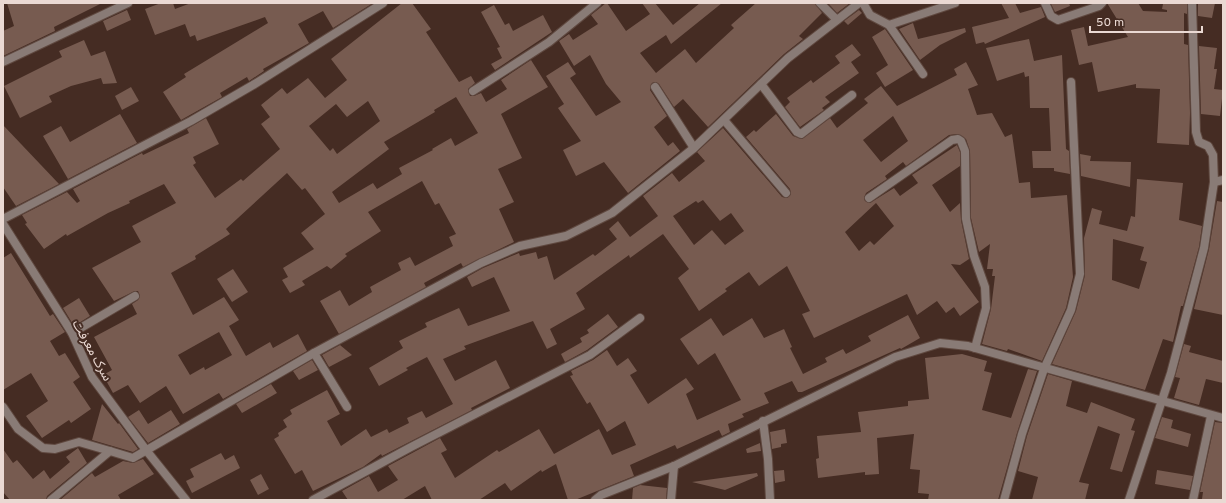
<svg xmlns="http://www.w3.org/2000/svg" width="1226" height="503" font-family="Overpass,'Noto Sans Arabic',sans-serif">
	<rect width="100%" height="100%" fill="#452c23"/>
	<g fill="#775b50" fill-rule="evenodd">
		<polygon points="7,3 102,3 54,27 55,31 3,56 3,31 14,26"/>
		<polygon points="161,3 173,3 175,9 191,3 373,3 333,28 323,11 298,24 309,43 263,69 264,71 249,81 247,77 220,93 222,97 181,120 163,92 186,77 184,74 268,23 265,17 197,41 195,35 190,37 185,24 155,35 145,9"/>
		<path d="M402 3H412L431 29 426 32 459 82 471 76 475 83 468 89 470 96H474L481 93 486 102 507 89 501 80 531 60 548 87 501 114 522 158 498 169 514 202 499 209 514 242 463 267 461 263 424 283 426 287 339 334 320 301 340 290 349 306 372 292 370 287 401 270 398 263 410 257 415 266 453 246 449 237 456 234 439 203 435 205 422 181 368 212 381 231 345 254 347 256 331 269 327 266 302 281 305 285 290 293 282 280 288 277 283 268 314 249 301 233 325 214 305 188 302 190 287 173 226 229 230 234 195 256 196 259 171 273 193 315 224 297 239 320 229 326 246 356 270 342 273 348 298 334 307 351 223 399 219 393 183 414 166 386 140 403 128 385 113 393 103 375 112 370 94 337 137 314 132 304 138 300 140 296 138 291H135L114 301 92 268 141 242 132 226 176 203 164 184 129 201 130 203 108 213 67 236 66 234 44 249 25 224 27 223 22 215 67 192 77 203 80 201 73 189 142 153 143 155 189 133 187 129 206 118 219 144 193 157 196 163 193 165 215 198 241 179 243 181 280 149 261 124 270 117 261 105 282 88 287 94 308 78 325 98 347 80 331 59ZM456 97 478 133 455 146 451 138 432 149 433 150 399 168 402 174 377 189 373 183 339 203 332 192 389 149 384 142 435 112 434 110ZM368 101 380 121 337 154 333 148 330 151 309 126 336 104 347 117ZM219 332 232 355 205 370 204 367 190 375 178 355Z"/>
		<polygon points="606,3 607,3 626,31 650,14 642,3 655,3 673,25 700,3 722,3 671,44 666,35 640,53 656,73 685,49 696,63 734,28 731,25 756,3 815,3 822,13 799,36 803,39 784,54 708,127 683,99 674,107 659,84 655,82 652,83 650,90 667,116 654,127 668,146 673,142 680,151 628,193 604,162 576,176 563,150 581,141 558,108 564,104 546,76 568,62 576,74 570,78 596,116 621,102 606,84 590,55 574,66 559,41 569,34 573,40 598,24 591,15"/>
		<polygon points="828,3 850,3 837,13"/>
		<polygon points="1001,3 1015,3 1020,13 1041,7 1045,17 985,44 984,42 976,44 972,27 1009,18"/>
		<polygon points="1069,3 1070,6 1055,12 1051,4"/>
		<polygon points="1107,3 1138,3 1143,11 1167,12 1167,10 1162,9 1163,4 1187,3 1187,14 1184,13 1184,44 1188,45 1190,113 1189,145 1157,143 1160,89 1136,88 1136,84 1098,92 1092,62 1079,65 1071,30 1084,27 1088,46 1128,37"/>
		<polygon points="1198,3 1215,3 1212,18 1198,16"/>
		<polygon points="494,5 505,25 509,23 513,31 543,15 552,32 495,70 491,64 502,58 497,48 500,47 481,12"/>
		<polygon points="127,10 131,20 107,31 103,21"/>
		<polygon points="859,10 862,13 848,25 844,21"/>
		<polygon points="913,23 918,39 965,28 966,32 940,45 920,60 899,29"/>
		<polygon points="885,29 913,70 885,87 876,73 888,65 872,37"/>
		<polygon points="1029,39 1034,61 1062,55 1066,149 1069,151 1070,174 1054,171 1054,168 1033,168 1032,151 1051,151 1049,108 1030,108 1029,76 1025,77 1024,72 997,81 986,48"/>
		<polygon points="84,40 91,56 105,51 117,83 103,84 101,78 71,86 49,96 52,102 20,118 4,86 62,57 59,51"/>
		<polygon points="852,44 861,55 851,62 859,73 825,97 830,102 822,108 824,110 800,127 785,107 790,102 787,98 811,80 813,83 840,63 835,56"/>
		<polygon points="1199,46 1217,48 1214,69 1217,69 1214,89 1223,90 1220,116 1201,114"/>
		<path d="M966 62 978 85 968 89 977 115 992 113 1005 137 1012 134 1019 183 1030 182 1031 198 1067 195 1073 277 1066 308 1042 361 1008 349 1007 351 982 344 991 309 995 276H992L993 269H987L990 244 979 252 971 218 970 151 966 139 957 134 949 135 906 166 903 162 885 176 887 179 866 193 864 198 865 201 870 203 894 188 900 196 918 183 912 175 957 145 960 152V166L932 185 950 212 960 203 961 220 969 259 960 265 951 264 979 302 960 316 954 307 946 313 937 301 917 315 907 294 814 338 802 314 810 311 787 266 759 286 749 272 725 289 727 291 699 311 678 278 689 269 663 234 630 258 629 255 576 293 585 309 550 329 557 344 547 349 533 321 464 346 466 349 443 359 455 381 496 360 510 388 471 408 472 410 382 456 381 454 363 467 313 491 302 470 295 474 274 439 279 436 278 433 287 427 283 420 292 414 290 410 327 390 340 414 327 421 341 446 366 429 371 437 387 429 389 433 409 423 407 418 422 411 426 418 453 404 427 357 406 368 408 370 379 386 369 368 403 348 399 341 427 327 425 323 459 308 468 326 510 311 494 277 472 287 467 277 483 268 519 253 520 256 536 252 538 259 547 256 554 280 593 254 595 256 617 239 609 229 618 221 630 237 658 216 643 196 672 173 679 182 705 161 697 152 723 128 782 197 787 198 791 194 790 189 746 137 754 130 756 132 776 114 793 136 802 139 830 118 837 128 868 103 864 99 881 86 897 106 957 75 954 69ZM893 116 908 141 881 162 863 140ZM703 200 720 221 731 213 744 231 725 245 712 230 694 245 673 216 696 201 698 203ZM876 203 894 226 874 245 870 241 859 251 845 232Z"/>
		<polygon points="131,87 139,101 122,110 115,96"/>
		<polygon points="120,114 137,143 68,179 43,136 61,126 70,142"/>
		<polygon points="3,125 59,184 16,206 3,187"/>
		<polygon points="1080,154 1091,156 1090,161 1131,162 1130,187 1081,176"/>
		<path d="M1137 179 1183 183 1179 220 1202 226 1199 247 1183 306H1181L1173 342 1163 339 1145 390 1052 364 1076 311 1085 275 1084 238 1092 208 1102 211 1099 224 1127 231 1131 216 1135 217ZM1113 239 1144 247 1140 260 1147 262 1139 289 1112 280Z"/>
		<polygon points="1217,201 1223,202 1223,315 1194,309 1209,249"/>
		<polygon points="11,253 50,316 53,314 65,332 50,341 59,356 65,353 80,377 73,382 91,409 71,423 69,420 42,438 26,416 48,401 31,373 3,390 3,258"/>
		<polygon points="233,269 248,292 232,302 217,279"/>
		<polygon points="79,298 90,316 74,326 63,308"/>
		<polygon points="608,314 618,327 587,350 565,362 561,354 582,342 580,338 589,333 587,330"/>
		<polygon points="908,315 920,338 901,349 900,348 802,392 798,392 792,381 764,393 769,403 742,414 744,417 728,424 730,432 722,436 719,430 677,449 675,445 630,465 634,476 575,500 568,500 556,464 542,472 541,470 511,491 505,483 479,500 432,500 425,486 402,500 348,500 342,491 369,476 378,492 398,480 388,466 440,438 447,450 441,453 455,478 497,450 499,452 539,429 554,454 599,429 612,455 636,445 625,421 607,432 590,402 587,404 570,376 573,375 571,371 593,360 607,350 617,366 628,358 637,371 630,375 648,404 686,378 694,389 686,394 697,420 741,400 715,353 698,365 680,339 711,318 723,336 752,318 764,338 784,329 792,347 790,348 803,374 827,362 825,358 843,349 846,354 871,341 868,336"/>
		<polygon points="1184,344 1191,346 1189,352 1223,361 1223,383 1206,379 1199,405 1174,398 1180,378 1175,377"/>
		<polygon points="340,345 352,355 329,367 322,355"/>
		<polygon points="962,354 987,361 984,371 992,373 982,410 1011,418 1028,369 1037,371 1017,433 998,500 928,500 929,494 918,493 920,470 910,469 914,434 877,438 879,474 865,475 865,472 818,478 816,459 819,458 817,436 861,432 858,412 908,406 908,401 929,399 925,358"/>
		<polygon points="312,360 318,370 299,380 293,371"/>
		<polygon points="1048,374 1072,381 1066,406 1087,413 1091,402 1135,419 1131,430 1135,431 1122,472 1110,469 1120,434 1098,426 1079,482 1089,484 1085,500 1032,500 1038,477 1018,471 1027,436"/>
		<polygon points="271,384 277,393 242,413 236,404"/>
		<polygon points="102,404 118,424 119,423 138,449 133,452 92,440"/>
		<polygon points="139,410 148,424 171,410 180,424 148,443 128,417"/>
		<polygon points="1162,417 1173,420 1171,428 1191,434 1188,447 1155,438"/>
		<polygon points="1215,422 1223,423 1223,500 1202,499 1203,492 1200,492"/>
		<polygon points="785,429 787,443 781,444 781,447 772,449 770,432"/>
		<polygon points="760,443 761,451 747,453 746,449"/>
		<polygon points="78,448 87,463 47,496 46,500 10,500 3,492 3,449 13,463 17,460 33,479 44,470 50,479 70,462 66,457"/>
		<polygon points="221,453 225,460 234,455 240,468 192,493 186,481 194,477 190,469"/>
		<polygon points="143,459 154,474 118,495 121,500 60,500 92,473 95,477 123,461 133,463"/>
		<polygon points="784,470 785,481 775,483 774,471"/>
		<polygon points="1157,470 1193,476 1190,490 1155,484"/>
		<polygon points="757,473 758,476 725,490 692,482"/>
		<polygon points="261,474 269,489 258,495 250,480"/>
		<polygon points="640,485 667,488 666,500 632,500 633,488"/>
	</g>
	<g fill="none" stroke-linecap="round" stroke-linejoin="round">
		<g stroke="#5f483f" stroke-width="10">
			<g id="minor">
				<polyline points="820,3 837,20"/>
				<polyline points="863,3 870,15 889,25 955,3"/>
				<polyline points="1045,3 1051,16 1058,20 1099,6 1102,3"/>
				<polyline points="889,25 923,74"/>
				<polyline points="3,62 128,3"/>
				<polyline points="761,84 797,132 801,134 852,95"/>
				<polyline points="655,87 694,148"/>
				<polyline points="473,91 549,42 597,3"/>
				<polyline points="724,120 786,193"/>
				<polyline points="1214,182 1223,180"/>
				<polyline points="869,198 952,140 958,139 961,141 965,151 966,219 974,256 985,287 986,308 975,348"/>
				<polyline points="3,219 191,121 253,85 383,3"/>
				<polyline points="3,224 72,333 92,377 146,450 186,500"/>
				<polyline points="72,333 135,296"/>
				<polyline points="314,353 347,407"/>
				<polyline points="3,407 18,429 43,448 55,449 79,442 110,451"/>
				<polyline points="763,421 768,459 770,500"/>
				<polyline points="51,500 110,451 133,458 314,353 481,263 520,246 566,236 612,213 694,148 788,58 859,3"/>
				<polyline points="313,500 411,447 590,355 640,318"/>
				<polyline points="595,500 601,495 674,466 895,357 940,343 968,346 1223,418"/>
				<polyline points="671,500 674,466"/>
				<polyline points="1004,500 1022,434 1044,369 1071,310 1080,274 1071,82"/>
				<polyline points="1129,500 1171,373 1204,248 1214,182 1213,155 1208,146 1199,142 1196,132 1192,3"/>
				<polyline points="1193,500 1211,416"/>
			</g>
		</g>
		<use href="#minor" stroke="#897b76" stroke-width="8"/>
	</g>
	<g text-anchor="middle" stroke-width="4" stroke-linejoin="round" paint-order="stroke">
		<g font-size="13" fill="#ead9d3" stroke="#452c23">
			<text transform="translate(93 350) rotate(61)" y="5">سرک معرفت</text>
		</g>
	</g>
	<rect width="1226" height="503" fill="none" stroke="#ead9d3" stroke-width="8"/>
	<path d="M1090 26v6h112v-6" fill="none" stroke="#ead9d3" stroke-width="2"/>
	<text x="1096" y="26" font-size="12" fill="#ead9d3" stroke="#452c23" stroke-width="3" paint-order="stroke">50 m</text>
</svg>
